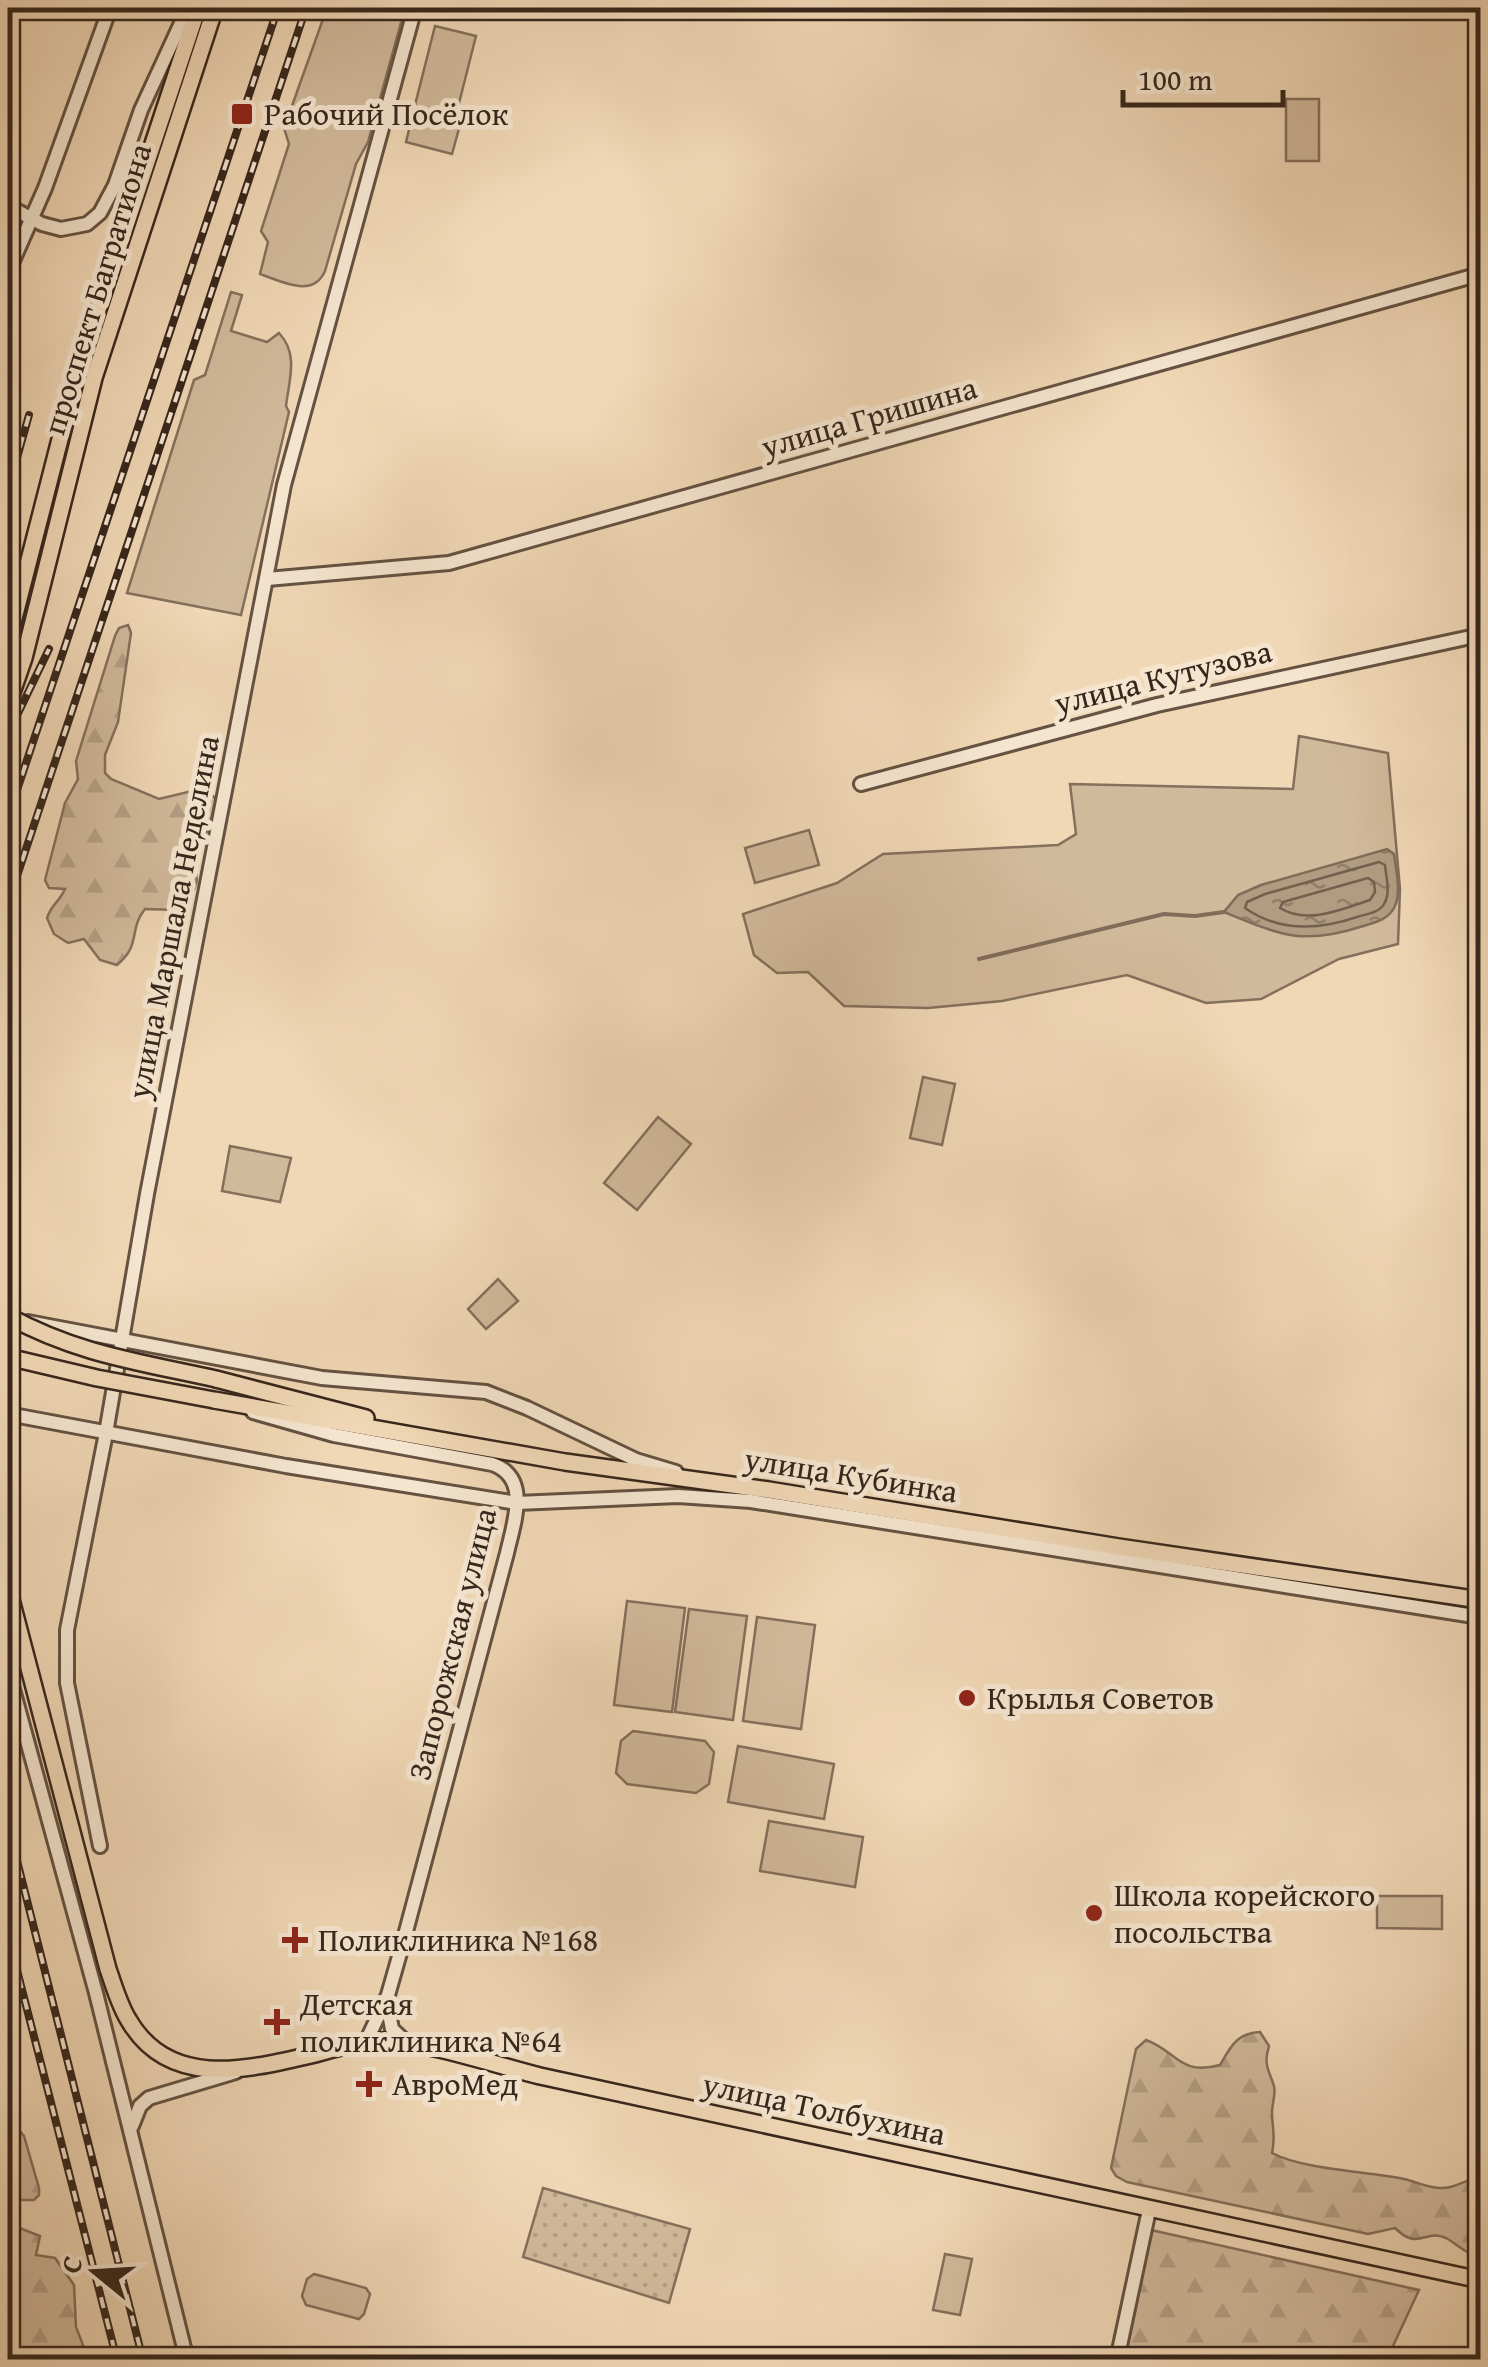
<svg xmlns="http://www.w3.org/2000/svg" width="1488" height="2367" font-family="'Gentium Book Plus',serif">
	<defs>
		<pattern id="forest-firs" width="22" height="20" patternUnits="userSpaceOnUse" patternTransform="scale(2.5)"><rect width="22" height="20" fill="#d1b99b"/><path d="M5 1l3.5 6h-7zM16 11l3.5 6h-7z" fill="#b49f85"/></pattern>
		<pattern id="garden-dots" width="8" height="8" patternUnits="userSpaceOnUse" patternTransform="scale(2.5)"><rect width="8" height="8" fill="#d1b99b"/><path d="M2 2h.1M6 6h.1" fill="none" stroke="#b49f85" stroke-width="1.8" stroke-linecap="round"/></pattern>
		<pattern id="water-ripples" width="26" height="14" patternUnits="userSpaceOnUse" patternTransform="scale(2.5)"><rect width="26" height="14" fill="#b19b81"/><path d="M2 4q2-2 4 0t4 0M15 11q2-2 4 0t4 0" fill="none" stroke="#917e69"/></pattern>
	</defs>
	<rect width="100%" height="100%" fill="#f0d7b5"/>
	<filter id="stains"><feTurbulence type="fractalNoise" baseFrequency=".002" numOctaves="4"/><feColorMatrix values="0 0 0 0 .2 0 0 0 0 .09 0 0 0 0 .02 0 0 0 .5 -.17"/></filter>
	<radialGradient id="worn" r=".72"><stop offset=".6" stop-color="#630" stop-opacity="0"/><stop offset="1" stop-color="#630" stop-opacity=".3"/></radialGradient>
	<g fill="url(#forest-firs)" stroke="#84705c" stroke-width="2.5">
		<path d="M128 625 131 633 118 722 105 755V773L111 779 159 799 204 788 216 799 209 828 191 856C202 884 197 887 179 910L145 909C128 930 142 944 117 965L100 960 84 939 68 943 54 934 47 918C51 905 60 901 65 889L49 888 45 880 65 803 78 779 76 761 115 636 119 628Z"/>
		<path d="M1260 2032 1269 2046C1263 2065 1269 2070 1274 2086 1276 2096 1272 2103 1272 2112 1272 2127 1276 2137 1272 2153 1305 2170 1365 2171 1404 2179 1417 2182 1430 2189 1443 2188 1456 2188 1466 2178 1480 2179V2258C1467 2254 1458 2245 1446 2238 1425 2228 1419 2252 1395 2228L1368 2234 1127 2182 1116 2176 1111 2168 1136 2049 1146 2040C1177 2051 1179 2076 1220 2065 1231 2046 1237 2033 1260 2032Z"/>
		<polygon points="8,2127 20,2131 24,2136 39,2188 39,2195 34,2200 19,2200 8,2214"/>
		<polygon points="17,2227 40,2236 36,2255 55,2258 74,2285 76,2327 83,2345 74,2359 8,2359 8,2229"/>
		<polygon points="1151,2230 1419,2290 1387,2359 1123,2360"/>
	</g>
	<g fill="#d1b99b" stroke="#84705c" stroke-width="2.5">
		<path d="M327 8H405L368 142 356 164 325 271C313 299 281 281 260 274L268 242 261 231 289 144 284 128Z"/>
		<polygon points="435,26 476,36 455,119 414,109"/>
		<rect x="1286" y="99" width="33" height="62"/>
		<polygon points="413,113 460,125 452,154 406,142"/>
		<path d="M231 292 242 295 231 331 267 342 279 333C299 354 289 380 286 406L289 412 241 615 127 593 194 380 205 375Z"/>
		<polygon points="1299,736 1388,753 1400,889 1398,944 1339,959 1261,999 1206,1003 1127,975 1002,1001 928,1008 844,1006 808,972 777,973 754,955 743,914 837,883 883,854 1058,845 1076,834 1070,784 1293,789"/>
		<polygon points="809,830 819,865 755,883 745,848"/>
		<polygon points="923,1077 955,1084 942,1145 910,1138"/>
		<polygon points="658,1117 691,1144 637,1210 604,1183"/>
		<polygon points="230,1146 291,1158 280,1202 222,1191"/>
		<polygon points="498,1279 518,1301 486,1329 468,1309"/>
		<polygon points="627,1601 685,1608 672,1712 614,1705"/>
		<polygon points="689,1609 747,1616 733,1720 675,1712"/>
		<polygon points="757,1617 815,1625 801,1729 743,1721"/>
		<polygon points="633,1731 705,1741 714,1752 709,1784 696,1793 627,1784 616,1773 621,1741"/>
		<polygon points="738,1746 834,1764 824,1819 728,1802"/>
		<polygon points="769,1821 863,1837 855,1887 760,1871"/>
		<polygon points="1377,1896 1442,1896 1442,1929 1377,1928"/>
		<polygon points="945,2254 972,2259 960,2315 933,2310"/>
		<polygon points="314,2274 366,2288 370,2294 364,2314 359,2319 306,2305 302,2296 307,2279"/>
	</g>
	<polygon fill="url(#garden-dots)" stroke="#84705c" stroke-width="2.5" points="543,2188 690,2229 669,2303 523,2257"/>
	<path fill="url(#water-ripples)" stroke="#806c59" stroke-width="2.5" d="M1387 849 1394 854C1396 870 1402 893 1394 908 1387 921 1372 923 1360 927 1301 946 1278 934 1224 912L1238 895 1261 885Z"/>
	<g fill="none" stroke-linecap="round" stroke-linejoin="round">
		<g stroke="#74604e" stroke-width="2.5">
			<path d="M1379 862 1385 865C1386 877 1391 893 1384 904 1379 913 1366 914 1357 917 1319 930 1279 932 1245 908L1247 902 1265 894Z"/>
			<path d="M1368 878 1374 882 1375 892 1370 900C1343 909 1307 925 1280 908L1283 902Z"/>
		</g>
		<polyline stroke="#806c59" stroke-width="4" points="979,959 1164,914 1195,916 1224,912"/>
		<g stroke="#655242" stroke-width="18">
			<g id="minor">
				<polyline points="8,206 42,224 61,229 87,224 100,213 115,185 141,110 188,8"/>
				<polyline points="8,272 45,188 110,8"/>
				<polyline points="267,579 449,563 1480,274"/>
				<polyline points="861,784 1157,705 1480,635"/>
				<polyline points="28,1322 322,1378 486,1392 527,1408 636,1460 676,1472"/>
				<path d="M253 1412 334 1435 492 1464C531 1477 514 1522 507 1553L404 1939 388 1995 366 2042"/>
				<polyline points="8,1414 286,1466 517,1503 678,1496 751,1501 1480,1617"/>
				<polyline points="8,1671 96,1993 187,2360"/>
				<polyline points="100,1846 67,1683 67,1630 106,1433 147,1194 284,485 415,8"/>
				<polyline points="387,2003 392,2029 408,2044"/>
				<polyline points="132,2126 140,2106 149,2098 236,2072"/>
				<polyline points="1117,2360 1149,2210"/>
			</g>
		</g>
		<g stroke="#37261c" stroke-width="20">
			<g id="major">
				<polyline points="8,642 77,373 198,8"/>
				<polyline points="8,704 24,658 94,378 215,8"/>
				<polyline points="216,1379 366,1418"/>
				<polyline points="214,1400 565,1462 769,1490 1119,1547 1480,1600"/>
				<path d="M8 1588 108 1969C114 1986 119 2004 128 2019 169 2091 250 2069 315 2054 337 2048 360 2041 383 2041 425 2041 496 2065 540 2076L1480 2280"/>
			</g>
		</g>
		<use href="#minor" stroke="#f5e5cf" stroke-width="12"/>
		<use href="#major" stroke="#f0d7b5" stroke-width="15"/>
		<g stroke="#37261c" stroke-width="8">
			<g id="rail">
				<polyline points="8,490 29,415"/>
				<polyline points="8,734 49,649"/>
				<polyline points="8,817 278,8"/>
				<polyline points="8,903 306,8"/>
				<polyline points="8,1825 143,2360"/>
				<polyline points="8,1935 117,2360"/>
			</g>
		</g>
		<use href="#rail" stroke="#f5e5cf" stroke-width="4" stroke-dasharray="11" stroke-linecap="butt"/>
		<g stroke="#37261c" stroke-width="20" stroke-linecap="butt">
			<g id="major-bridge">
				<path d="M8 1316C77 1354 140 1362 216 1379"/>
				<polyline points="8,1357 97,1378 214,1400"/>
			</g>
		</g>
		<use href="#major-bridge" stroke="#f0d7b5" stroke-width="15"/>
	</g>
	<g fill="#8f2418" stroke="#f5e5cf" stroke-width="4">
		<rect x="230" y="102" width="24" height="24" rx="5"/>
		<circle cx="967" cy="1698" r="10"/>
		<circle cx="1094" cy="1913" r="10"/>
		<path d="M290 1925h10v10h10v10h-10v10h-10v-10h-10v-10h10z"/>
		<path d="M272 2007h10v10h10v10h-10v10h-10v-10h-10v-10h10z"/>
		<path d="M364 2069h10v10h10v10h-10v10h-10v-10h-10v-10h10z"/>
	</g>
	<g text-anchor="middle" stroke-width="10" stroke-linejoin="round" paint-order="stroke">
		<g font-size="32" fill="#37261c" stroke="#f5e5cf" text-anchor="start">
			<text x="264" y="125">Рабочий Посёлок</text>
			<text x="987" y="1709">Крылья Советов</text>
			<text x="1114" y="1906">Школа корейского<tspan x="1114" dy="37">посольства</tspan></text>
			<text x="318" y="1951">Поликлиника №168</text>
			<text x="300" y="2015">Детская<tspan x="300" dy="37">поликлиника №64</tspan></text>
			<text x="392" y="2095">АвроМед</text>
		</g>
		<g font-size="32" fill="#37261c" stroke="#f5e5cf">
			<text transform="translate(97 289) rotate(-73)" y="11">проспект Багратиона</text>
			<text transform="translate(869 417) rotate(-16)" y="11">улица Гришина</text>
			<text transform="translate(1163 677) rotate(-14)" y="11">улица Кутузова</text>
			<text transform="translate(173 917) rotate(-79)" y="11">улица Маршала Неделина</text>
			<text transform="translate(851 1475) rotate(9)" y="11">улица Кубинка</text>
			<text transform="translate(452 1644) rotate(-76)" y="11">Запорожская улица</text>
			<text transform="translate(824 2109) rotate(12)" y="11">улица Толбухина</text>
		</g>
	</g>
	<rect width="1488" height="2367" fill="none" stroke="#f0d7b5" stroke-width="40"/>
	<rect x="10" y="10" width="1468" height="2347" fill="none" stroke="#37261c" stroke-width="5"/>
	<rect x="20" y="20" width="1448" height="2327" fill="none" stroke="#37261c" stroke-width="2.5"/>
	<g transform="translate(95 2272) rotate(288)" stroke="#f5e5cf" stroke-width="8" paint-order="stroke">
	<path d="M0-8L18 38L0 25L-18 38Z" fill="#37261c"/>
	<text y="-15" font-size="28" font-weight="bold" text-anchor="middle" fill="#37261c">С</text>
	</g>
	<path d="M1123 90v15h160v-15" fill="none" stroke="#37261c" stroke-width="5"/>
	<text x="1138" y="90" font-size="30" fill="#37261c" stroke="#f5e5cf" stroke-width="8" paint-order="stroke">100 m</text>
	<rect width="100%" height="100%" filter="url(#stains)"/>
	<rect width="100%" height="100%" fill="url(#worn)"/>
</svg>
